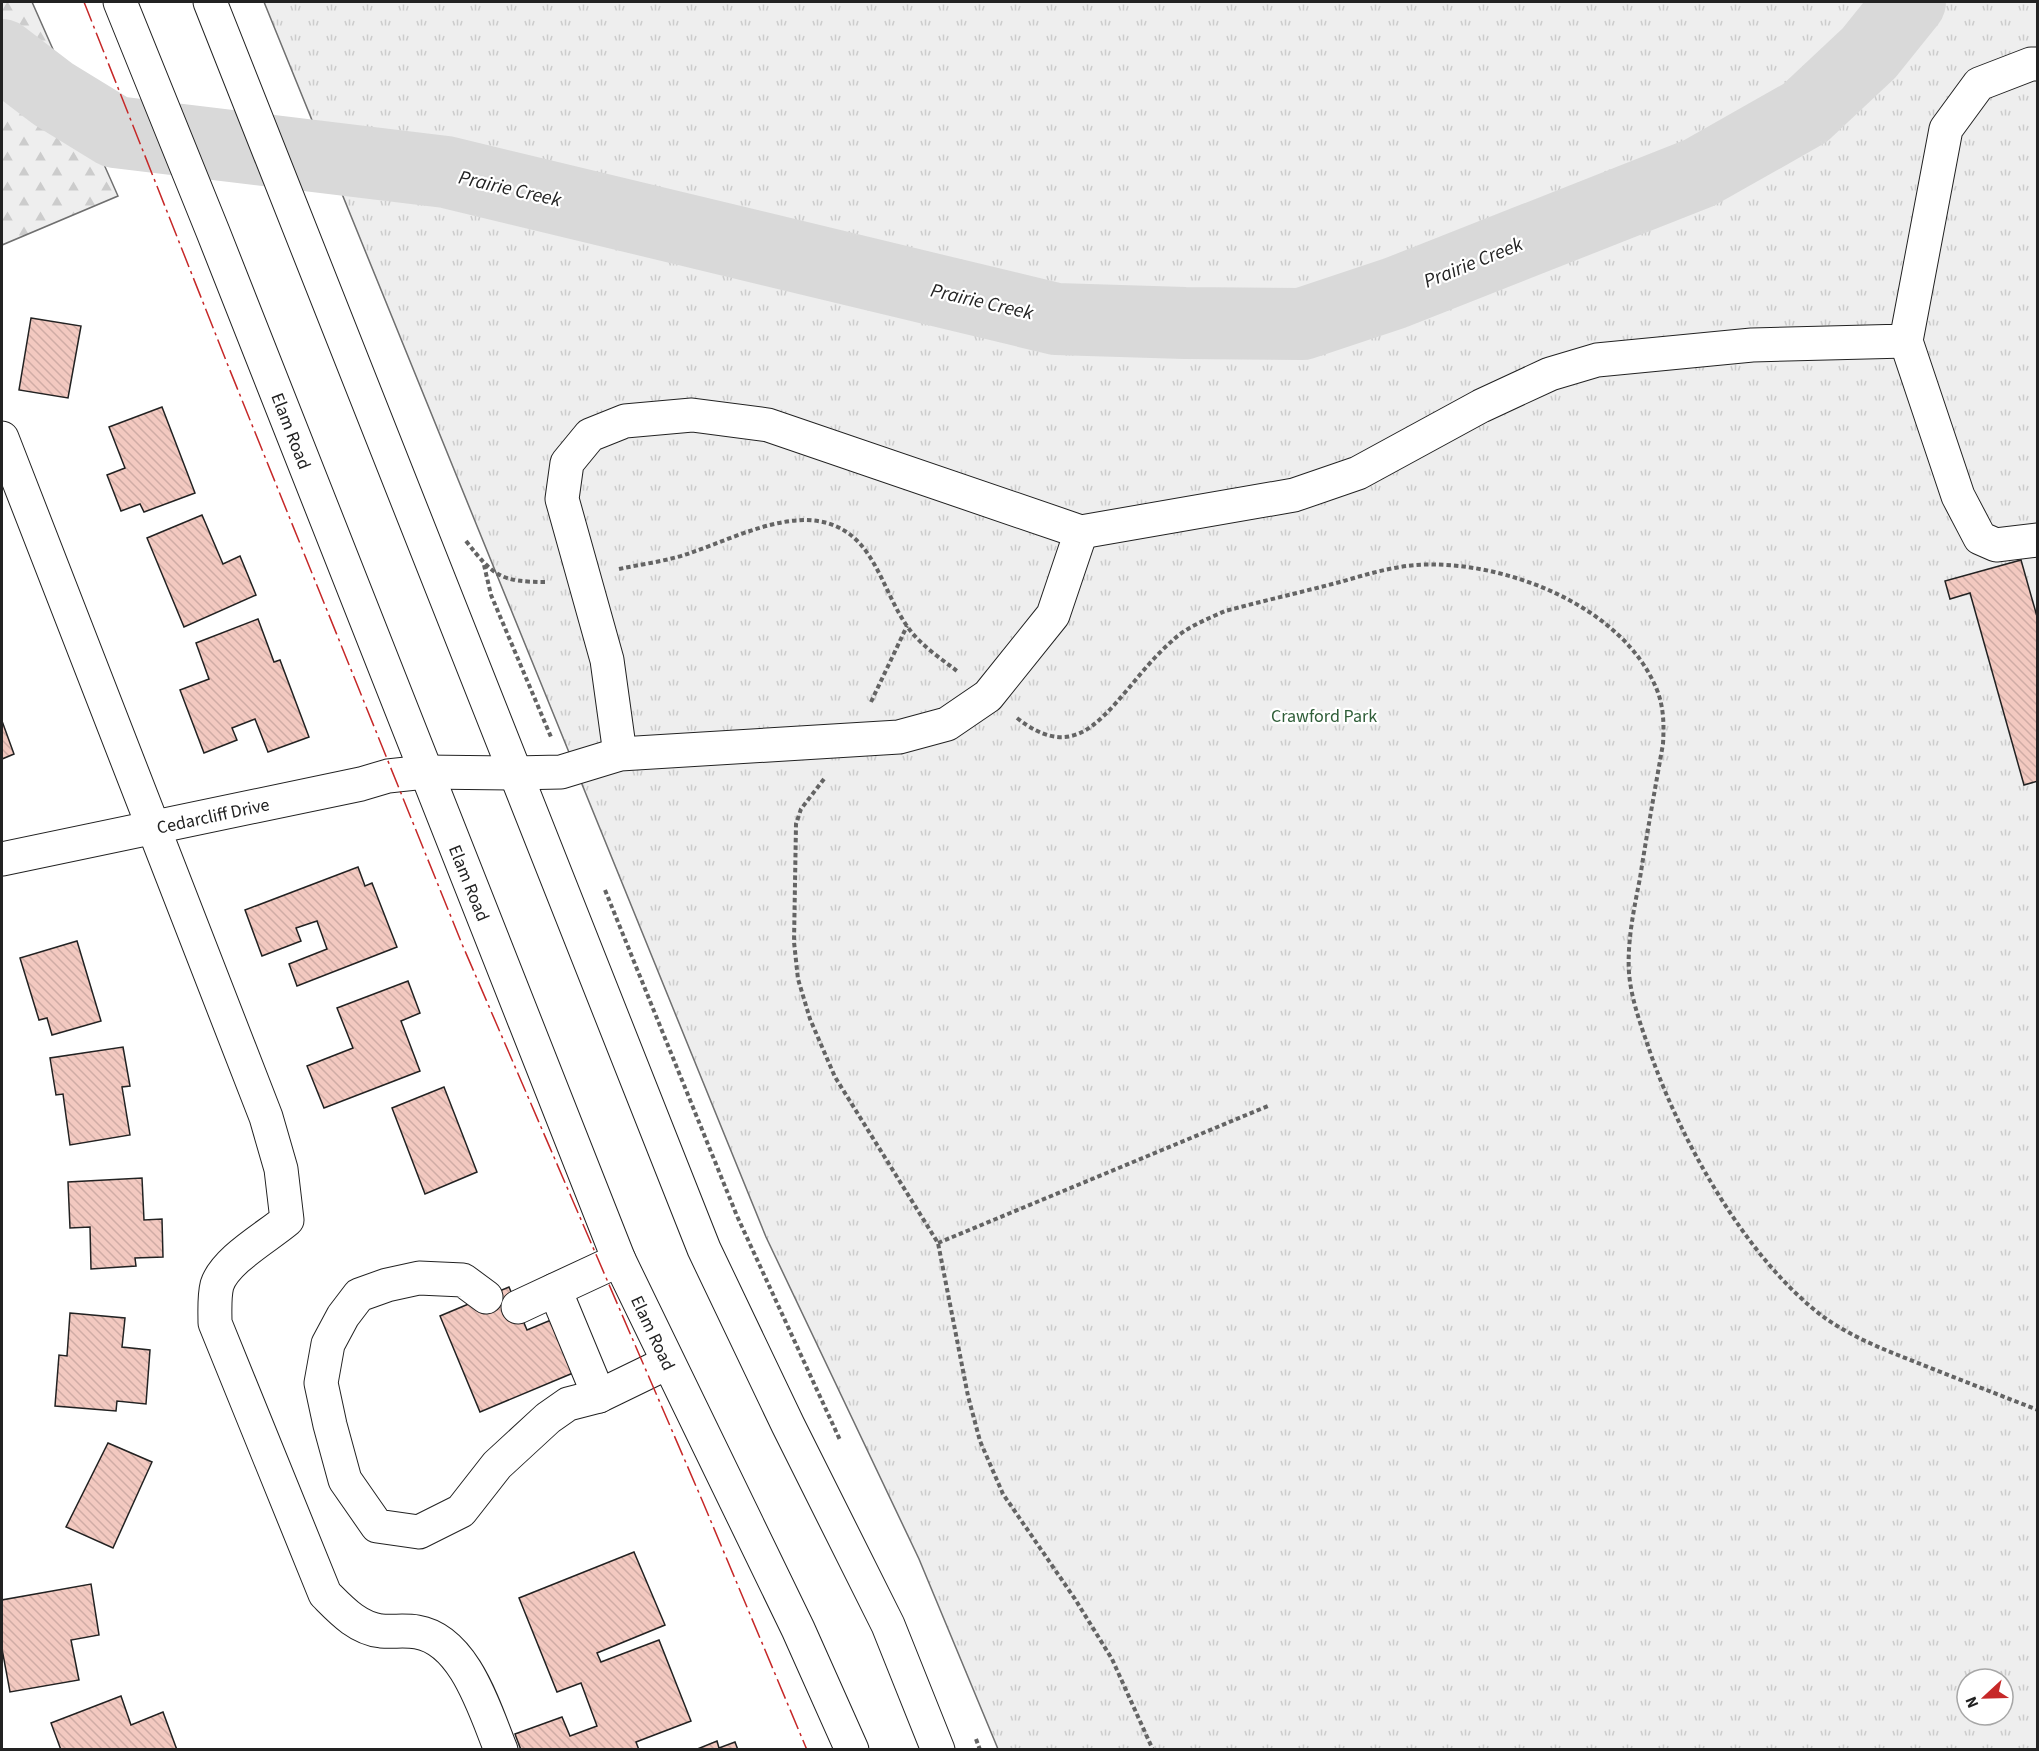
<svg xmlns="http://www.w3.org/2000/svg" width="2039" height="1751" font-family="'Source Sans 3',sans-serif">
	<defs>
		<pattern id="forest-firs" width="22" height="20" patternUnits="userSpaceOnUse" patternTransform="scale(1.5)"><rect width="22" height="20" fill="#eee"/><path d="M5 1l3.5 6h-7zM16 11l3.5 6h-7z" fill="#ccc"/></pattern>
		<pattern id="park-tufts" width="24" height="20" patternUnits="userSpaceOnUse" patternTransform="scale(1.5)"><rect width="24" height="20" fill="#eee"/><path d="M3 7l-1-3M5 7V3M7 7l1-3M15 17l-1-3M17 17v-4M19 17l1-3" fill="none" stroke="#ccc"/></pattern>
		<pattern id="building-back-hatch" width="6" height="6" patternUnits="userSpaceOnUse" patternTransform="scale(1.5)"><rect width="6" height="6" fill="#f3c9c0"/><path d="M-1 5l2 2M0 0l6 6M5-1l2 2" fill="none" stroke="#d0aca5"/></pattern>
	</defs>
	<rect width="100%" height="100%" fill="#fff"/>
	<polygon fill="url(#forest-firs)" stroke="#6f6f6f" stroke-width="1.5" points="2,2 32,2 118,196 2,245"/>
	<path fill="url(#park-tufts)" stroke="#6f6f6f" stroke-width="1.5" fill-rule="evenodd" d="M264 2H2037V1749H998L919 1559 766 1237ZM1967 1679H2003V1715H1967Z"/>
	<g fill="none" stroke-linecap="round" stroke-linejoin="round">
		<polyline stroke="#d9d9d9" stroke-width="72" points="2,55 53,94 115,132 446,172 1056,319 1185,323 1302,324 1395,293 1699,173 1805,113 1869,53 1910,2"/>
	</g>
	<g fill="url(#building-back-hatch)" stroke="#222" stroke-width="1.5">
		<polygon points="31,318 81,326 68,398 19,390"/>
		<polygon points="162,407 195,493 144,512 140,504 121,511 107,475 125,468 109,427"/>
		<polygon points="202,515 223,564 240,556 256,595 184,627 147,538"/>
		<polygon points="2021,560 2038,620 2038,781 2024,785 1970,593 1950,599 1945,581"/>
		<polygon points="258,619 274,662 280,660 309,737 268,752 255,719 232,728 237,740 204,753 180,690 209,679 196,643"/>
		<polygon points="2,721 14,754 2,759"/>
		<polygon points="358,867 365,886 372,883 397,947 297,986 289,964 327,949 317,921 296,928 301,941 262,956 245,910"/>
		<polygon points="77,941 101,1021 52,1035 47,1018 39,1020 20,958"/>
		<polygon points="408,981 420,1013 401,1021 420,1071 324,1108 307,1066 353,1048 337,1008"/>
		<polygon points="123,1047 130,1086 122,1087 130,1135 70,1145 63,1094 56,1095 50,1058"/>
		<polygon points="444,1087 477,1172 425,1194 392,1108"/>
		<polygon points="142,1178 144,1220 162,1219 163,1257 135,1258 136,1266 91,1269 90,1227 70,1228 68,1182"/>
		<polygon points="509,1287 527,1330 551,1320 573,1373 480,1412 440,1316"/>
		<polygon points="70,1313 125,1318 122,1347 150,1350 146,1404 117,1401 116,1411 55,1406 59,1355 67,1356"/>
		<polygon points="108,1443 152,1462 113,1548 66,1527"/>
		<polygon points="634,1552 665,1625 597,1653 601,1662 659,1640 691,1721 636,1742 639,1750 521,1750 515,1734 562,1717 570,1736 597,1726 581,1683 557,1692 519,1598"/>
		<polygon points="91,1584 99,1635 71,1640 79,1680 10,1692 2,1649 2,1600"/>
		<polygon points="121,1696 131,1725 163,1712 177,1750 61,1750 51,1723"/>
		<polygon points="717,1741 719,1748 735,1742 738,1750 695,1750"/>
	</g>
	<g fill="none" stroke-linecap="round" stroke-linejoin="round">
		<g stroke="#222" stroke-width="35">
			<g id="minor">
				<polyline points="1906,341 1958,496 1980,538 1996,545 2038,540"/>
				<path d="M2 438 266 1117 281 1169 287 1220C267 1237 225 1260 217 1285 214 1297 215 1310 215 1323L325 1594C341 1610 357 1628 381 1631 393 1632 405 1630 417 1632 465 1640 485 1711 501 1750"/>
				<polyline points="620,754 607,660 562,499 567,463 590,435 625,421 692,415 768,425 1081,532 1294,495 1358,473 1481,406 1550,374 1597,360 1752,345 1906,341 1946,129 1979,84 2031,64 2038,64"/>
				<polyline points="514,773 561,772 620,754 899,737 947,724 988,696 1053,615 1081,532"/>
				<polyline points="2,859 361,784 388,776 425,772"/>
				<polyline points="555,1290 599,1396"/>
				<polyline points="486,1297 463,1280 419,1278 387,1285 359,1295 343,1316 328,1344 321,1383 330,1425 345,1480 377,1526 419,1532 461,1511 497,1465 548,1418 568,1404 599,1396 667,1363"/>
				<polyline points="518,1307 619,1260"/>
			</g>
		</g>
		<g stroke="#222" stroke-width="35">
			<g id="major">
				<polyline points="120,2 213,232 619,1260 798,1629 852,1750"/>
				<polyline points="210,2 704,1249 788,1425 888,1625 938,1750"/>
				<polyline points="425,772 514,773"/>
			</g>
		</g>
		<g stroke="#646464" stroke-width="4" stroke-dasharray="4.5 3" stroke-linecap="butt">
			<path d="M466 541C494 577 501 582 547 582"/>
			<polyline points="484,565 491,595 551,737"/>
			<path d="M619 569C642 564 668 561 690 553 747 534 824 489 868 554 883 576 891 603 907 626 919 644 940 658 957 671"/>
			<polyline points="871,702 907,626"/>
			<path d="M1017 718C1068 758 1094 729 1128 689 1142 672 1156 655 1172 641 1186 627 1208 619 1225 611 1263 601 1302 592 1340 582 1365 575 1390 567 1416 565 1502 559 1623 605 1657 690 1664 708 1664 725 1663 744 1655 789 1647 833 1640 878 1634 909 1627 941 1629 973 1631 997 1639 1020 1647 1043 1677 1135 1746 1260 1825 1318 1855 1339 1890 1352 1923 1365 1961 1380 1999 1395 2038 1410"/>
			<polyline points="824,779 801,809 796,824 794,942 798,979 810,1019 835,1077 938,1243 968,1396 980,1441 1003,1494 1075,1599 1112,1659 1153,1750"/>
			<polyline points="605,890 737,1216 840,1440"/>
			<polyline points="938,1243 1268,1106"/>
			<polyline points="976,1739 980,1750"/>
		</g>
		<use href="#minor" stroke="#fff" stroke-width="33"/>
		<use href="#major" stroke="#fff" stroke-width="33"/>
		<polyline stroke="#c62828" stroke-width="1.5" stroke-dasharray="21 4.5 3 4.5" stroke-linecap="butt" points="84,2 229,368 462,944 702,1500 807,1750"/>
	</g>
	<g text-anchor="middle" stroke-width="4.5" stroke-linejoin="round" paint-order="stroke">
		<g font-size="18" fill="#222" stroke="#fff">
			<text transform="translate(291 431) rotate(69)" y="6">Elam Road</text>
			<text transform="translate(213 816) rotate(-12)" y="6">Cedarcliff Drive</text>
			<text transform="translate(469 883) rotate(68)" y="6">Elam Road</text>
			<text transform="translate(653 1333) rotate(65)" y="6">Elam Road</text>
		</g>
		<g font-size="18" fill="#2f5e38" stroke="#fff">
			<text x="1324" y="722">Crawford Park</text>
		</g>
		<g font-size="20" font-style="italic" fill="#222" stroke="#fff">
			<text transform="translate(510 188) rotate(13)" y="7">Prairie Creek</text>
			<text transform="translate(1473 262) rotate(-22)" y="7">Prairie Creek</text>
			<text transform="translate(982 301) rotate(13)" y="7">Prairie Creek</text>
		</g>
	</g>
	<rect width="2039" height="1751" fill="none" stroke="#222222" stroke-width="6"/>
	<g transform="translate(1985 1697) rotate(248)"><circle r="28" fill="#ffffff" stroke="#a7a7a7" stroke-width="1.5"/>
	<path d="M0-4.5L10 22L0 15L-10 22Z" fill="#c62828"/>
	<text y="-9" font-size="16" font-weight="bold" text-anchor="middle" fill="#222222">N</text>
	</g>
</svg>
